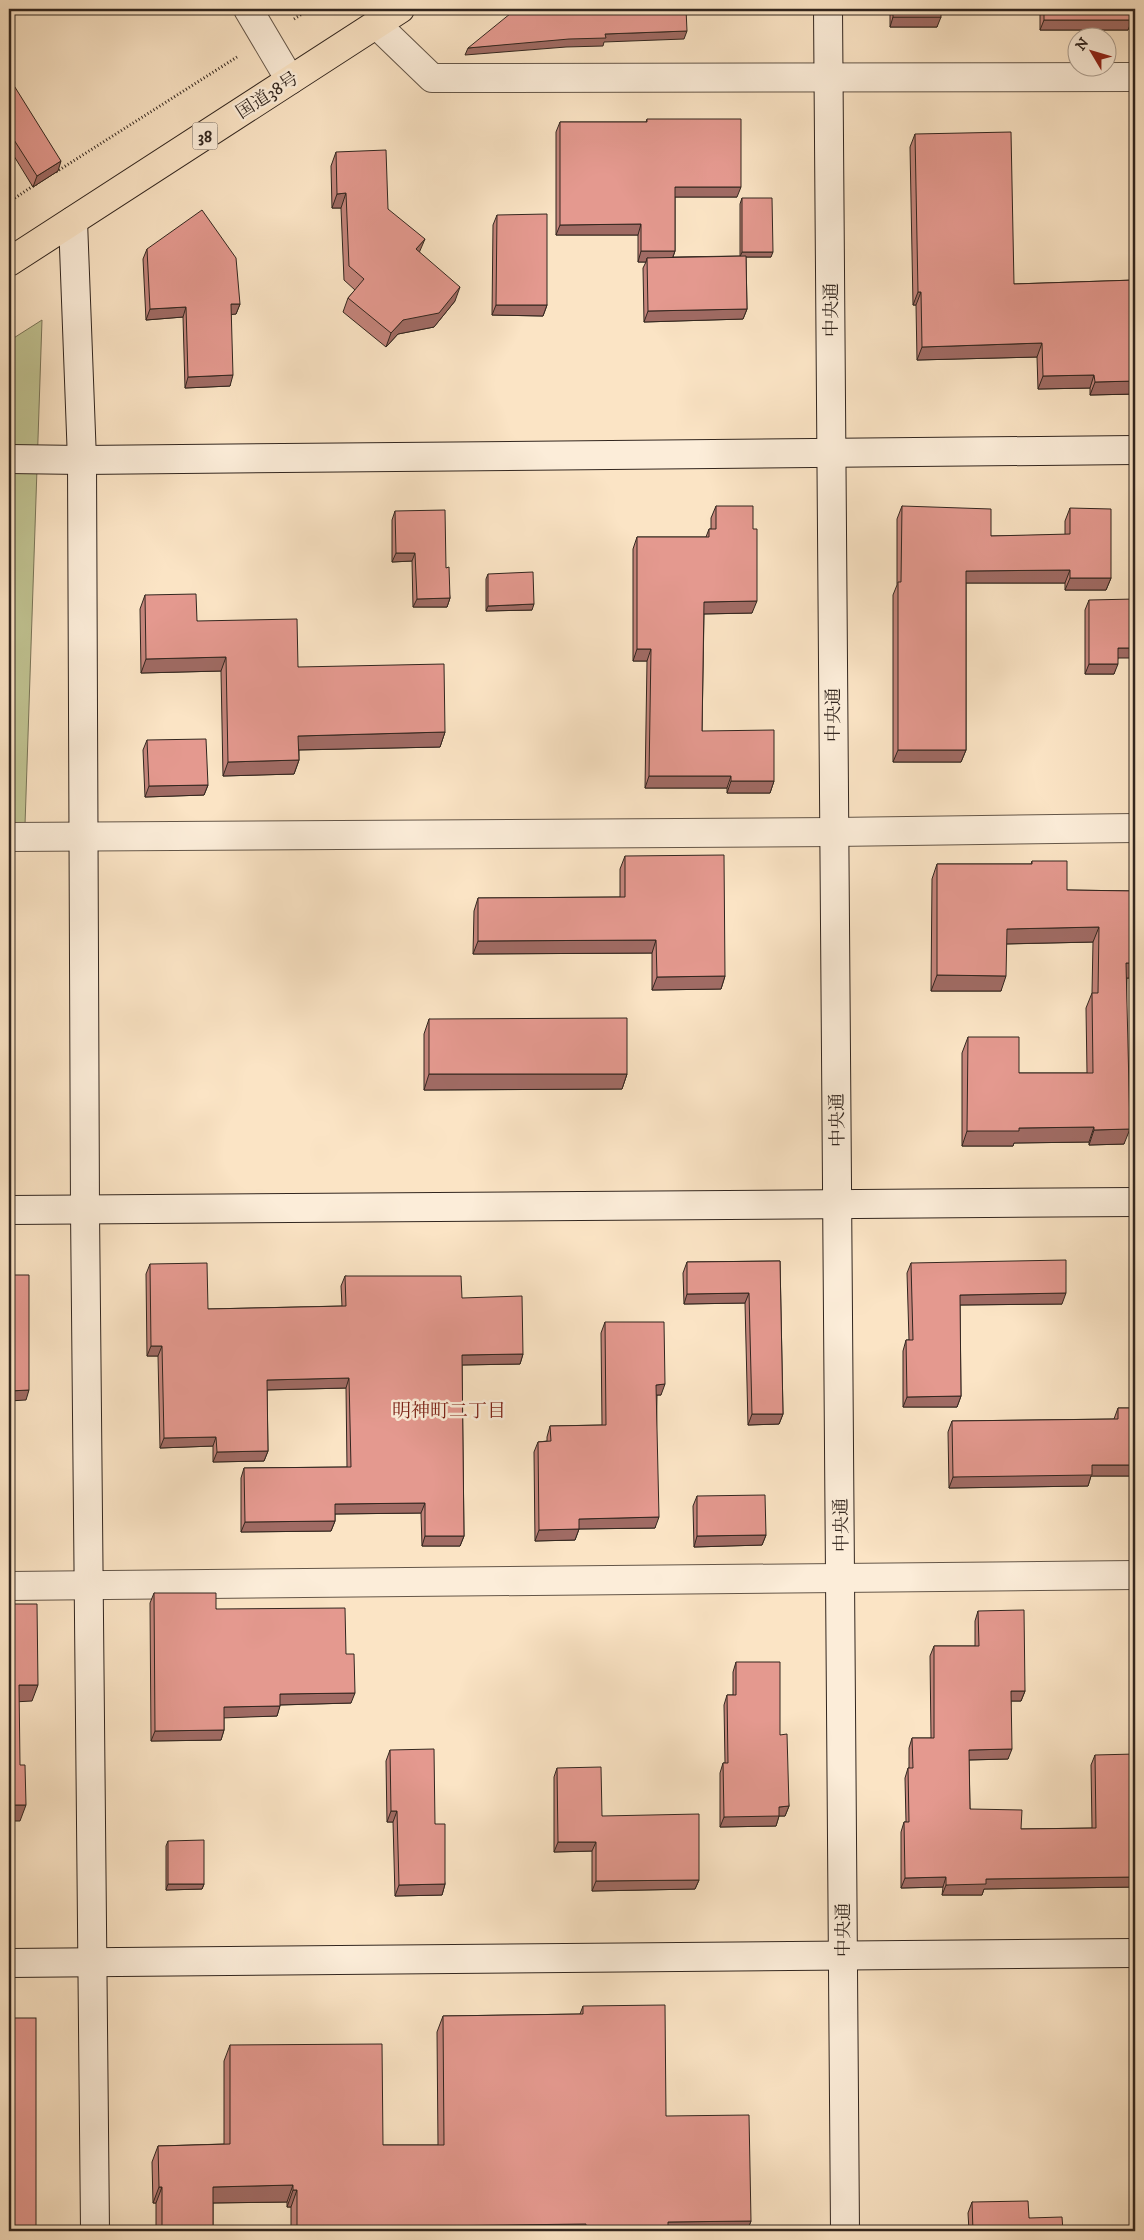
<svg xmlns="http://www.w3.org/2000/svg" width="1144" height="2240" font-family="'IM FELL DW Pica','Noto Serif JP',serif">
	<rect width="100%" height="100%" fill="#fbe4c5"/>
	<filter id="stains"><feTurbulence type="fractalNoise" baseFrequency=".004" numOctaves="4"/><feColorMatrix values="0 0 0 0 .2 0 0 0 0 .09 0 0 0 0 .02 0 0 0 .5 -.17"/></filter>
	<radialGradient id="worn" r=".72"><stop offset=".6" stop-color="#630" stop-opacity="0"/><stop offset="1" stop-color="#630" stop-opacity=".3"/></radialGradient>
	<polygon fill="#c1c493" stroke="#7a7559" points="42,320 25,825 9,825 9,341"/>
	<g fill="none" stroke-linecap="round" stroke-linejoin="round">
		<g stroke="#645648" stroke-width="30">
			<g id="street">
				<polyline points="248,9 290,80"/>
				<polyline points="376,24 432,78 1135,77"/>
				<polyline points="9,837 834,832 1135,828"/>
				<polyline points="9,1586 1135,1575"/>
			</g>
		</g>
		<g stroke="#32261f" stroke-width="30">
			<g id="secondary">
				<polyline points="828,9 845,2231"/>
				<polyline points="73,221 82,460 85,1210 95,2231"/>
				<polyline points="9,459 82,460 1135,450"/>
				<polyline points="9,1210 1135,1202"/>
				<polyline points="9,1963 1135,1953"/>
			</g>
		</g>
		<g stroke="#32261f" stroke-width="30">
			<polyline id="highway" points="9,262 400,9"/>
		</g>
		<g stroke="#32261f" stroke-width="3" stroke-dasharray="1 2.5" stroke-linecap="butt">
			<polyline points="294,19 310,9"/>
			<polyline points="56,172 237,57"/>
			<polyline points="9,202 36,184"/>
		</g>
		<use href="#street" stroke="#fcedd9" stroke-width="28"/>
		<use href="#secondary" stroke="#fcedd9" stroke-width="28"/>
		<use href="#highway" stroke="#fbe4c5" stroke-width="28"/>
	</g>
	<g fill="#c4847b" stroke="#32261f">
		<polygon points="890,9 941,9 937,27 890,27"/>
		<polygon points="1040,9 1132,9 1128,30 1040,30"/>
		<polygon points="9,87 58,171 33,187 9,148"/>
		<polygon points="647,119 737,197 675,197 675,251 673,257 740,256 740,204 742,198 771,257 746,257 747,309 743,319 644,322 643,268 646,262 638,262 638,235 556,235 556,132 560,122 646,122"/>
		<polygon points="1135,124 1135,207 1134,129"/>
		<polygon points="915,134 1014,284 1135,280 1135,394 1090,395 1090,388 1038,389 1037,357 917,360 916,305 913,305 910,147"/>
		<polygon points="336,152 388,209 455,301 434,327 398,334 386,347 343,312 348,298 355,290 344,280 341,208 332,208 331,166"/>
		<polygon points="497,215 547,305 543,316 492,315 493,225"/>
		<polygon points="147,249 240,304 236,314 231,314 230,386 185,388 183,317 146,320 143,259"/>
		<polygon points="716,506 753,529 752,613 704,614 702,731 774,781 770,793 727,793 727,788 645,788 647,661 633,661 633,549 637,537 706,537 709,529 711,529 711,518"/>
		<polygon points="902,506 991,536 1065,535 1065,521 1070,508 1111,578 1106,590 1065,590 1065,583 966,583 966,750 961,762 893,762 893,595 897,585 897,519"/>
		<polygon points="395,511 446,568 450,598 447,607 413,607 412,561 392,562 392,520"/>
		<polygon points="488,574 532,610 486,611 486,579"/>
		<polygon points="145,595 197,621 298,667 445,732 440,747 299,750 299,760 294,774 223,776 221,671 141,673 140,609"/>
		<polygon points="1089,600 1118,658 1114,674 1085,674 1085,610"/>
		<polygon points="147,740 208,785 204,795 145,797 143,750"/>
		<polygon points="625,856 725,976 721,989 652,990 652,953 473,954 474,911 478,898 620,897 620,869"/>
		<polygon points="1032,861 1067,890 1135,891 1135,978 1127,978 1124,1144 1089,1145 1089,1142 1014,1143 1013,1146 962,1146 962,1053 968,1037 1019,1073 1087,1073 1086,1008 1092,993 1093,942 1006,944 1001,991 931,991 932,879 937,864 1031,864"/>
		<polygon points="429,1019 627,1074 622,1089 424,1090 424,1034"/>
		<polygon points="780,1261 783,1414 779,1424 748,1425 745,1303 684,1304 683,1273 687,1262"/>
		<polygon points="911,1263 1062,1304 960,1305 961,1396 957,1407 903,1407 903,1351 906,1340 909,1340 907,1273"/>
		<polygon points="150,1264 208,1309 342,1306 341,1286 345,1276 462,1298 523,1354 520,1364 462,1365 464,1536 460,1546 422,1546 421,1513 335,1514 335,1521 331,1531 241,1532 241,1478 244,1468 347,1467 346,1388 267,1390 268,1451 264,1461 213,1462 213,1446 160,1448 158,1356 147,1356 146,1274"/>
		<polygon points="605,1322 661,1395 657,1395 655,1528 579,1529 575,1540 535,1541 534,1452 538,1442 547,1441 547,1437 550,1426 602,1425 601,1333"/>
		<polygon points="1118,1408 1135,1408 1135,1476 1091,1476 1088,1486 949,1488 948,1432 952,1421 1114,1419"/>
		<polygon points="697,1496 766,1535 762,1545 694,1547 693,1506"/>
		<polygon points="154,1593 216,1609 346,1654 351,1703 280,1705 277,1716 224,1717 224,1730 221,1740 151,1741 150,1603"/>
		<polygon points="978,1611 1025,1691 1021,1701 1011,1701 1008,1759 969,1760 970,1809 1021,1829 1092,1828 1091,1765 1095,1755 1135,1887 984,1889 982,1895 942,1895 943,1887 901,1888 901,1832 904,1822 906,1822 905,1778 908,1768 909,1768 909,1748 912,1738 931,1738 930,1656 934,1646 975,1646 975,1621"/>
		<polygon points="736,1662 780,1735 789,1806 785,1816 779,1816 776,1826 720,1827 720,1773 723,1763 725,1763 724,1705 727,1695 733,1695 733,1672"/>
		<polygon points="390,1750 435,1824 445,1884 442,1895 395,1896 393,1822 387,1822 386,1761"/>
		<polygon points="557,1768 602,1816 699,1880 695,1889 592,1891 592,1851 554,1852 554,1777"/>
		<polygon points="168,1841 204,1884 202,1889 166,1890 166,1846"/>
		<polygon points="583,2006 666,2116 751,2221 747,2231 291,2231 291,2207 287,2207 287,2202 213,2203 213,2231 156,2231 156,2203 153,2203 152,2162 158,2146 224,2144 224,2061 230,2045 383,2145 438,2145 437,2032 443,2016 580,2014"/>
		<polygon points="972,2202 1029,2218 1063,2231 969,2231 968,2213"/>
	</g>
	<g fill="#a06b64" stroke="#32261f">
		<polygon points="893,17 941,17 937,27 890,27"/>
		<polygon points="1044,20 1132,20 1128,30 1040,30"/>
		<polygon points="687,31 684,39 604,42 603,46 566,47 465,55 468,48 605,34"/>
		<polygon points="61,161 58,171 33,187 37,176"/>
		<polygon points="675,187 741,187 737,197 671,197"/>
		<polygon points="346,193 341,208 332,208 337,194"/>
		<polygon points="641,224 638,235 556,235 560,225"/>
		<polygon points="425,239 419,253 416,249"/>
		<polygon points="641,251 675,251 671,262 647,258 646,262 638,262"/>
		<polygon points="742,252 773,252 771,257 740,257"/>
		<polygon points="460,287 455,301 434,327 398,334 386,347 391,333 403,320"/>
		<polygon points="918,292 921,292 916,305 913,305"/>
		<polygon points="231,304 240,304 236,314 227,315"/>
		<polygon points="496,305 547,305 543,316 492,315"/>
		<polygon points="186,307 183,317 146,320 150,309"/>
		<polygon points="747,309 743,319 644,322 648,311"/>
		<polygon points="1042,343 1037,357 917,360 922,347"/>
		<polygon points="233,375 230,386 185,388 188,377"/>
		<polygon points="1094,375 1090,388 1038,389 1043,376"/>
		<polygon points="1135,381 1135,394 1090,395 1095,382"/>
		<polygon points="396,553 415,553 412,561 392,562"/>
		<polygon points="1070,570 1065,583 962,583 966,571"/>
		<polygon points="1070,578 1111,578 1106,590 1065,590"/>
		<polygon points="450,598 447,607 413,607 417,599"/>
		<polygon points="757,601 752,613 699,614 704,602"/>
		<polygon points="534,604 532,610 486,611 488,606"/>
		<polygon points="1118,648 1135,648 1135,658 1115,658"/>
		<polygon points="637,649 651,649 647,661 633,661"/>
		<polygon points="226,657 221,671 141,673 146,659"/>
		<polygon points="1089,664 1118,664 1114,674 1085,674"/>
		<polygon points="445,732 440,747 293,750 298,736"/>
		<polygon points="898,750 966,750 961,762 893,762"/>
		<polygon points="299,760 294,774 223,776 228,762"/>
		<polygon points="649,776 731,776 727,788 645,788"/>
		<polygon points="731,781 774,781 770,793 727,793"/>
		<polygon points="208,785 204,795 145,797 149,786"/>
		<polygon points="1099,927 1093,942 1001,944 1007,929"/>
		<polygon points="656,940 652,953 473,954 478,941"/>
		<polygon points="1126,963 1135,963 1135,978 1121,978"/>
		<polygon points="937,975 1006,976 1001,991 931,991"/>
		<polygon points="725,976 721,989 652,990 657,977"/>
		<polygon points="429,1074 627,1074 622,1089 424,1090"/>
		<polygon points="1094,1127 1089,1142 1014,1143 1013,1146 962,1146 967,1131 1019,1128"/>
		<polygon points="1130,1129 1124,1144 1089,1145 1094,1130"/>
		<polygon points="749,1293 745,1303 684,1304 687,1294"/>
		<polygon points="1066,1293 1062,1304 956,1305 960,1295"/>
		<polygon points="151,1346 162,1346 158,1356 147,1356"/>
		<polygon points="523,1354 520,1364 459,1365 462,1355"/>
		<polygon points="349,1378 346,1388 263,1390 267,1380"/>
		<polygon points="665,1384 661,1395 653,1395 656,1385"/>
		<polygon points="29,1390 26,1400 9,1401 9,1391"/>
		<polygon points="961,1396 957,1407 903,1407 907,1397"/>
		<polygon points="752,1414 783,1414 779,1424 748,1425"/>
		<polygon points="216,1437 213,1446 160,1448 164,1438"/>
		<polygon points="268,1451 264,1461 213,1462 217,1452"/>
		<polygon points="1092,1465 1135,1465 1135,1476 1091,1476 1088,1486 949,1488 953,1477"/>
		<polygon points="425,1503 421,1513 331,1514 335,1504"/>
		<polygon points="659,1517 655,1528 575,1529 579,1519"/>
		<polygon points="335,1521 331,1531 241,1532 245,1522"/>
		<polygon points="579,1529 575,1540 535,1541 539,1530"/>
		<polygon points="766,1535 762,1545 694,1547 697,1536"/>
		<polygon points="425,1536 464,1536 460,1546 422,1546"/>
		<polygon points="19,1685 38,1685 32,1701 13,1702"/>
		<polygon points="1011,1691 1025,1691 1021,1701 1008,1701"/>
		<polygon points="355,1693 351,1703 276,1705 280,1694"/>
		<polygon points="280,1706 277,1716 221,1718 224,1707"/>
		<polygon points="224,1730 221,1740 151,1741 155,1731"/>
		<polygon points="1012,1749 1008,1759 965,1760 969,1750"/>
		<polygon points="9,1805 26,1805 20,1821 9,1821"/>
		<polygon points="789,1806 785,1816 779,1816 776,1826 720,1827 724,1817 779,1807"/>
		<polygon points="391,1811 397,1811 393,1822 387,1822"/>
		<polygon points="558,1842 596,1842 592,1851 554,1852"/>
		<polygon points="946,1877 943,1887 901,1888 905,1878"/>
		<polygon points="1135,1877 1135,1887 984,1889 982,1895 942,1895 946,1885 986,1879"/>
		<polygon points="699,1880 695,1889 592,1891 596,1881"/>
		<polygon points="168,1884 204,1884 202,1889 166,1890"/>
		<polygon points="445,1884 442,1895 395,1896 399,1885"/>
		<polygon points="293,2185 287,2202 207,2203 213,2187"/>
		<polygon points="159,2187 162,2187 156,2203 153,2203"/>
		<polygon points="293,2190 297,2190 291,2207 287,2207"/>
		<polygon points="751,2221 747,2231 664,2231 668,2222"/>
		<polygon points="586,2224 584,2231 427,2231 429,2226"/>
	</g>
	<g fill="#e4998f" stroke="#32261f">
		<polygon points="516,9 686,9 687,31 605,34 606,38 569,39 468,48"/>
		<rect x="893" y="9" width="48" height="8"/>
		<rect x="1044" y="9" width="88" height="11"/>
		<polygon points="13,84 61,161 37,176 9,132 9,87"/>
		<polygon points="647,119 741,119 741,187 675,187 675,251 641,251 641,224 560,225 560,122 647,122"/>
		<polygon points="1011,132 1014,284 1135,280 1135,381 1095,382 1094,375 1043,376 1042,343 922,347 921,292 918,292 915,134"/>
		<polygon points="386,150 388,209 425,239 416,249 460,287 439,313 403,320 391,333 348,298 364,279 349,266 346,193 337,194 336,152"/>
		<polygon points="742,198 772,198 773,252 742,252"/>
		<polygon points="202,210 236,258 240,304 231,304 233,375 188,377 186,307 150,309 147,249"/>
		<polygon points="547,214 547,305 496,305 497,215"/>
		<polygon points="746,256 747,309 648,311 647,258"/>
		<polygon points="716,506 753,506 753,529 757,529 757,601 704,602 702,731 774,730 774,781 731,781 731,776 649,776 651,649 637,649 637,537 709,537 709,529 716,529"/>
		<polygon points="902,506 991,509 991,536 1070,534 1070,508 1111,509 1111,578 1070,578 1070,570 966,571 966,750 898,750 898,582 901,582"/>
		<polygon points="445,510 446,568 449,567 450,598 417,599 415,553 396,553 395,511"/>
		<polygon points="533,572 534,604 488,606 488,574"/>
		<polygon points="196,594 197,621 297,619 298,667 444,664 445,732 298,736 299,760 228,762 226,657 146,659 145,595"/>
		<polygon points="1135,599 1135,648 1118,648 1118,664 1089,664 1089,600"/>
		<polygon points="206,739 208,785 149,786 147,740"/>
		<polygon points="724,855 725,976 657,977 656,940 478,941 478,898 625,897 625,856"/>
		<polygon points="1032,861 1067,861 1067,890 1135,891 1135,963 1126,963 1130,1129 1094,1130 1094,1127 1019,1128 1019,1131 967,1131 968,1037 1019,1037 1019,1073 1093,1073 1092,993 1098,993 1099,927 1007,929 1006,976 937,975 937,864 1032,864"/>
		<polygon points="627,1018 627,1074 429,1074 429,1019"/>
		<polygon points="1066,1260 1066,1293 960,1295 961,1396 907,1397 906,1340 913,1340 911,1263"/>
		<polygon points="780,1261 783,1414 752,1414 749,1293 687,1294 687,1262"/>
		<polygon points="207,1263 208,1309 346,1306 345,1276 461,1276 462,1298 522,1296 523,1354 462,1355 464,1536 425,1536 425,1503 335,1504 335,1521 245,1522 244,1468 351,1467 349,1378 267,1380 268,1451 217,1452 216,1437 164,1438 162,1346 151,1346 150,1264"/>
		<polygon points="9,1275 29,1275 29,1390 9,1391"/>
		<polygon points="605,1322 664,1322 665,1384 656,1385 659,1517 579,1519 579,1529 539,1530 538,1442 551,1441 550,1426 606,1425"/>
		<polygon points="1118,1408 1135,1408 1135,1465 1092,1465 1092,1475 953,1477 952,1421 1118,1419"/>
		<polygon points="765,1495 766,1535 697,1536 697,1496"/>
		<polygon points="154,1593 216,1593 216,1609 345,1608 346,1654 354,1654 355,1693 280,1694 280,1706 224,1707 224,1730 155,1731"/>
		<polygon points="9,1604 37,1604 38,1685 19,1685 20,1765 25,1765 26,1805 9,1805"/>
		<polygon points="1024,1610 1025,1691 1011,1691 1012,1749 969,1750 970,1809 1022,1810 1021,1829 1096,1828 1095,1755 1135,1754 1135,1877 986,1879 986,1884 946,1885 946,1877 905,1878 904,1822 909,1822 908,1768 913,1768 912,1738 934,1738 934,1646 979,1646 978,1611"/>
		<polygon points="736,1662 780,1662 780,1735 787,1734 789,1806 779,1807 779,1816 724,1817 723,1763 728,1763 727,1695 736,1695"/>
		<polygon points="434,1749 435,1824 445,1824 445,1884 399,1885 397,1811 391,1811 390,1750"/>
		<polygon points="601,1767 602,1816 699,1814 699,1880 596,1881 596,1842 558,1842 557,1768"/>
		<polygon points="204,1840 204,1884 168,1884 168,1841"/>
		<polygon points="665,2005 666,2116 749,2115 751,2221 668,2222 668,2231 586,2231 586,2224 429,2226 429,2231 297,2231 297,2190 293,2190 293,2185 213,2187 213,2231 162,2231 162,2187 159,2187 158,2146 230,2144 230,2045 382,2044 383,2145 444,2145 443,2016 583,2014 583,2006"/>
		<rect x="9" y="2018" width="27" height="213"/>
		<polygon points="1028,2201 1029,2218 1062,2217 1063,2231 973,2231 972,2202"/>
	</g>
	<g text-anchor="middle" stroke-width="5" stroke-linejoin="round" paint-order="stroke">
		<rect fill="#fcedd9" stroke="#6f6257" stroke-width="1" x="192.5" y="122.5" width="25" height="27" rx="4"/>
		<g font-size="16" font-weight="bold" fill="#32261f">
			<text x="205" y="142">38</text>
		</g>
		<g font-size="18" fill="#32261f" stroke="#fcedd9">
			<text transform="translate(267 95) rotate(-33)" y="6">国道38号</text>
			<text transform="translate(831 310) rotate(-90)" y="6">中央通</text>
			<text transform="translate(833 715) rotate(-90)" y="6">中央通</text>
			<text transform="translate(837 1120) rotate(-91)" y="6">中央通</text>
			<text transform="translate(841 1525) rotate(-91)" y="6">中央通</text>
			<text transform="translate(843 1930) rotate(-90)" y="6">中央通</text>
		</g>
		<g font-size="19" fill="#7a1f14" stroke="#fcedd9">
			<text x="449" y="1417">明神町二丁目</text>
		</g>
	</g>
	<rect width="1144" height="2240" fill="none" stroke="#fbe4c5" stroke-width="30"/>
	<rect x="10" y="10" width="1124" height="2220" fill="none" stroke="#32261f" stroke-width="2.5"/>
	<rect x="15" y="15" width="1114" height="2210" fill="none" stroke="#32261f"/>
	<g transform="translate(1092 52) rotate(308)"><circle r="24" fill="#fcedd9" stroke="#ab9d8f"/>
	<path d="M0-4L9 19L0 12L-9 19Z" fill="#8f2418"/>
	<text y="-8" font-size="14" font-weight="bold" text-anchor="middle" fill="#32261f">N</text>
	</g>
	<rect width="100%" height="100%" filter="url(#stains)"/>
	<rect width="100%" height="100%" fill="url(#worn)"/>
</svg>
